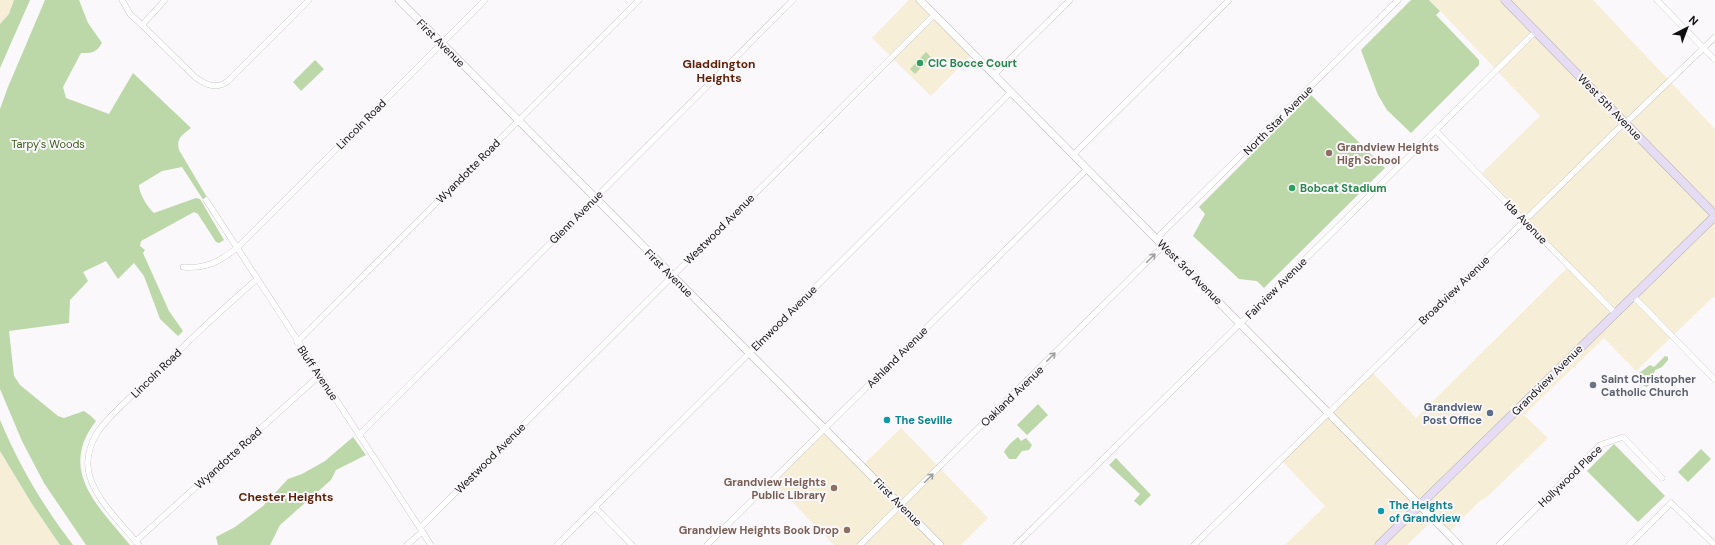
<svg xmlns="http://www.w3.org/2000/svg" width="1715" height="545" font-family="'DM Sans',sans-serif">
	<rect width="100%" height="100%" fill="#faf8fa"/>
	<g fill="#f7eed8">
		<polygon points="0,0 14,0 9,14 0,24"/>
		<polygon points="909,0 918,0 973,53 931,96 872,38"/>
		<polygon points="1430,0 1593,0 1715,129 1715,298 1713,297 1636,371 1604,338 1524,415 1548,438 1487,497 1481,500 1448,533 1434,519 1407,545 1285,545 1325,506 1280,459 1371,371 1416,418 1569,266 1481,174 1540,116"/>
		<polygon points="826,427 863,465 901,428 988,518 961,545 865,545 862,542 860,545 834,545 772,481"/>
		<polygon points="0,451 32,504 60,545 0,545"/>
	</g>
	<g fill="#bcd7a8">
		<polygon points="14,0 30,0 0,68 0,24 9,14"/>
		<path d="M45 0H79L88 23 102 43C96 53 92 53 81 53L63 87 66 98 109 114 133 73 191 128C182 135 176 138 179 150L208 199 204 201 182 167 162 171 139 185C139 193 147 207 154 213L196 198 200 199 224 240 219 243 216 242 198 214 194 212 141 241 140 246 145 250 143 253 169 311 183 331 178 336 160 319 144 276 134 263 118 279 106 261 83 272 88 281 70 300 69 323 9 331 14 376 20 385 58 416 64 418 84 411 91 416 96 421C57 471 99 507 130 545H86L44 483 22 441 0 389V109L8 87Z"/>
		<polygon points="1411,0 1429,0 1440,11 1436,15 1479,60 1479,65 1411,133 1387,110 1378,95 1361,50"/>
		<polygon points="926,52 931,57 915,74 910,69"/>
		<polygon points="315,60 324,69 301,91 293,82"/>
		<polygon points="1311,95 1385,168 1264,288 1257,281 1239,279 1193,236 1205,214 1199,207"/>
		<polygon points="1665,356 1668,357 1668,360 1662,367 1655,370 1650,384 1647,387 1640,384 1637,380 1639,373 1650,365 1654,367"/>
		<polygon points="1038,404 1048,415 1027,435 1017,425"/>
		<path d="M0 420C19 465 43 506 73 545H60L32 504 0 451Z"/>
		<polygon points="353,437 366,455 336,470 331,480 280,525 270,545 218,545 216,537 235,527 263,506 288,479 302,474 325,461"/>
		<path d="M1018 437 1021 441 1026 438 1032 445 1029 450 1022 451 1016 459H1009L1004 452C1008 445 1012 442 1018 437Z"/>
		<polygon points="1614,444 1665,496 1638,522 1587,471"/>
		<polygon points="1701,449 1711,459 1688,482 1678,472"/>
		<polygon points="1116,458 1151,495 1140,506 1134,501 1140,494 1109,465"/>
	</g>
	<g fill="none" stroke-linecap="round" stroke-linejoin="round">
		<g stroke="#b3b1b3" stroke-width="6">
			<g id="minor">
				<polyline points="122,0 130,14 142,25 165,0"/>
				<polyline points="1657,0 1715,60"/>
				<path d="M142 25 195 77C206 85 216 90 228 81L309 0"/>
				<polyline points="994,75 1070,0"/>
				<polyline points="1436,131 1615,313"/>
				<polyline points="1073,155 1229,0"/>
				<polyline points="206,200 431,545"/>
				<polyline points="1156,239 1398,0"/>
				<path d="M183 267C206 269 219 262 237 248L485 0"/>
				<polyline points="1633,296 1715,380"/>
				<polyline points="297,342 639,0"/>
				<polyline points="359,435 793,0"/>
				<polyline points="595,507 632,545"/>
				<polyline points="420,528 934,15"/>
				<polyline points="136,541 320,375"/>
				<path d="M139 545C122 524 90 495 88 467 87 455 91 443 97 433 110 414 130 398 146 383 182 347 219 312 257 279"/>
				<polyline points="407,545 422,532"/>
				<polyline points="557,545 1011,92"/>
				<polyline points="707,545 1087,169"/>
				<polyline points="860,545 1163,246"/>
				<polyline points="1016,545 1536,31"/>
				<polyline points="1194,545 1619,128 1632,117 1715,37"/>
				<polyline points="1499,545 1600,445 1623,437 1662,478"/>
				<polyline points="1629,545 1671,503 1715,545"/>
			</g>
		</g>
		<g stroke="#b3b1b3" stroke-width="8">
			<g id="tertiary">
				<polyline points="399,0 940,545"/>
				<polyline points="920,0 1459,545"/>
			</g>
		</g>
		<g stroke="#b3b1b3" stroke-width="9">
			<g id="secondary">
				<polyline points="1505,0 1715,215"/>
				<polyline points="1379,545 1715,216"/>
			</g>
		</g>
		<use href="#minor" stroke="#fff" stroke-width="5.5"/>
		<use href="#tertiary" stroke="#fff" stroke-width="7"/>
		<use href="#secondary" stroke="#e6ddf4" stroke-width="8"/>
	</g>
	<defs><path id="oneway-shaft" d="M-6 0H5M1.5-3L5.5 0L1.5 3" fill="none" stroke-width="1.6" stroke-linecap="round" stroke-linejoin="round"/></defs>
	<g stroke="#9f9f9f">
		<use href="#oneway-shaft" transform="translate(1151 258) rotate(-45)"/>
		<use href="#oneway-shaft" transform="translate(1051 357) rotate(-45)"/>
		<use href="#oneway-shaft" transform="translate(929 478) rotate(-45)"/>
	</g>
	<g fill="#2e9e5b" stroke="#faf8fa" stroke-width="1.5">
		<circle cx="920" cy="63" r="4"/>
		<circle cx="1292" cy="188" r="4"/>
	</g>
	<g fill="#8d6e63" stroke="#faf8fa" stroke-width="1.5">
		<circle cx="1329" cy="153" r="4"/>
		<circle cx="834" cy="488" r="4"/>
		<circle cx="847" cy="530" r="4"/>
	</g>
	<circle fill="#6b7280" stroke="#faf8fa" stroke-width="1.5" cx="1593" cy="385" r="4"/>
	<circle fill="#5c6f8a" stroke="#faf8fa" stroke-width="1.5" cx="1490" cy="413" r="4"/>
	<g fill="#0f9aa8" stroke="#faf8fa" stroke-width="1.5">
		<circle cx="887" cy="420" r="4"/>
		<circle cx="1381" cy="511" r="4"/>
	</g>
	<g text-anchor="middle" stroke-width="4" stroke-linejoin="round" paint-order="stroke">
		<g font-size="11" fill="#100f10" stroke="#faf8fa">
			<text transform="translate(441 43) rotate(45)" y="4">First Avenue</text>
			<text transform="translate(1610 107) rotate(46)" y="4">West 5th Avenue</text>
			<text transform="translate(1278 120) rotate(-45)" y="4">North Star Avenue</text>
			<text transform="translate(361 124) rotate(-45)" y="4">Lincoln Road</text>
			<text transform="translate(468 171) rotate(-45)" y="4">Wyandotte Road</text>
			<text transform="translate(576 217) rotate(-45)" y="4">Glenn Avenue</text>
			<text transform="translate(1526 222) rotate(46)" y="4">Ida Avenue</text>
			<text transform="translate(719 229) rotate(-45)" y="4">Westwood Avenue</text>
			<text transform="translate(1190 272) rotate(45)" y="4">West 3rd Avenue</text>
			<text transform="translate(669 273) rotate(45)" y="4">First Avenue</text>
			<text transform="translate(1276 288) rotate(-45)" y="4">Fairview Avenue</text>
			<text transform="translate(1454 290) rotate(-44)" y="4">Broadview Avenue</text>
			<text transform="translate(784 318) rotate(-45)" y="4">Elmwood Avenue</text>
			<text transform="translate(897 357) rotate(-45)" y="4">Ashland Avenue</text>
			<text transform="translate(156 373) rotate(-44)" y="4">Lincoln Road</text>
			<text transform="translate(318 373) rotate(56)" y="4">Bluff Avenue</text>
			<text transform="translate(1547 380) rotate(-45)" y="4">Grandview Avenue</text>
			<text transform="translate(1012 396) rotate(-44)" y="4">Oakland Avenue</text>
			<text transform="translate(228 458) rotate(-42)" y="4">Wyandotte Road</text>
			<text transform="translate(490 458) rotate(-45)" y="4">Westwood Avenue</text>
			<text transform="translate(1570 476) rotate(-44)" y="4">Hollywood Place</text>
			<text transform="translate(898 502) rotate(45)" y="4">First Avenue</text>
		</g>
		<g font-size="11" font-weight="bold" fill="#27864d" stroke="#faf8fa" text-anchor="start">
			<text x="928" y="67">CIC Bocce Court</text>
			<text x="1300" y="192">Bobcat Stadium</text>
		</g>
		<g font-size="11" fill="#385915" stroke="#faf8fa">
			<text x="48" y="148">Tarpy's Woods</text>
		</g>
		<g font-size="11" font-weight="bold" fill="#785e54" stroke="#faf8fa" text-anchor="end">
			<text x="1337" y="151" text-anchor="start">Grandview Heights<tspan x="1337" dy="13">High School</tspan></text>
			<text x="826" y="486">Grandview Heights<tspan x="826" dy="13">Public Library</tspan></text>
			<text x="839" y="534">Grandview Heights Book Drop</text>
		</g>
		<g font-size="11" font-weight="bold" fill="#5b616d" stroke="#faf8fa" text-anchor="start">
			<text x="1601" y="383">Saint Christopher<tspan x="1601" dy="13">Catholic Church</tspan></text>
		</g>
		<g font-size="11" font-weight="bold" fill="#4e5e75" stroke="#faf8fa" text-anchor="end">
			<text x="1482" y="411">Grandview<tspan x="1482" dy="13">Post Office</tspan></text>
		</g>
		<g font-size="11" font-weight="bold" fill="#0d838f" stroke="#faf8fa" text-anchor="start">
			<text x="895" y="424">The Seville</text>
			<text x="1389" y="509">The Heights<tspan x="1389" dy="13">of Grandview</tspan></text>
		</g>
		<g font-size="12" font-weight="bold" fill="#5e1d05" stroke="#faf8fa">
			<text x="719" y="68">Gladdington<tspan x="719" dy="14">Heights</tspan></text>
			<text x="286" y="501">Chester Heights</text>
		</g>
	</g>
	<g transform="translate(1687 28) rotate(42)" stroke="#faf8fa" stroke-width="3" paint-order="stroke">
	<path d="M0-3L7 15L0 10L-7 15Z" fill="#100f10"/>
	<text y="-6" font-size="11" font-weight="bold" text-anchor="middle" fill="#100f10">N</text>
	</g>
</svg>
